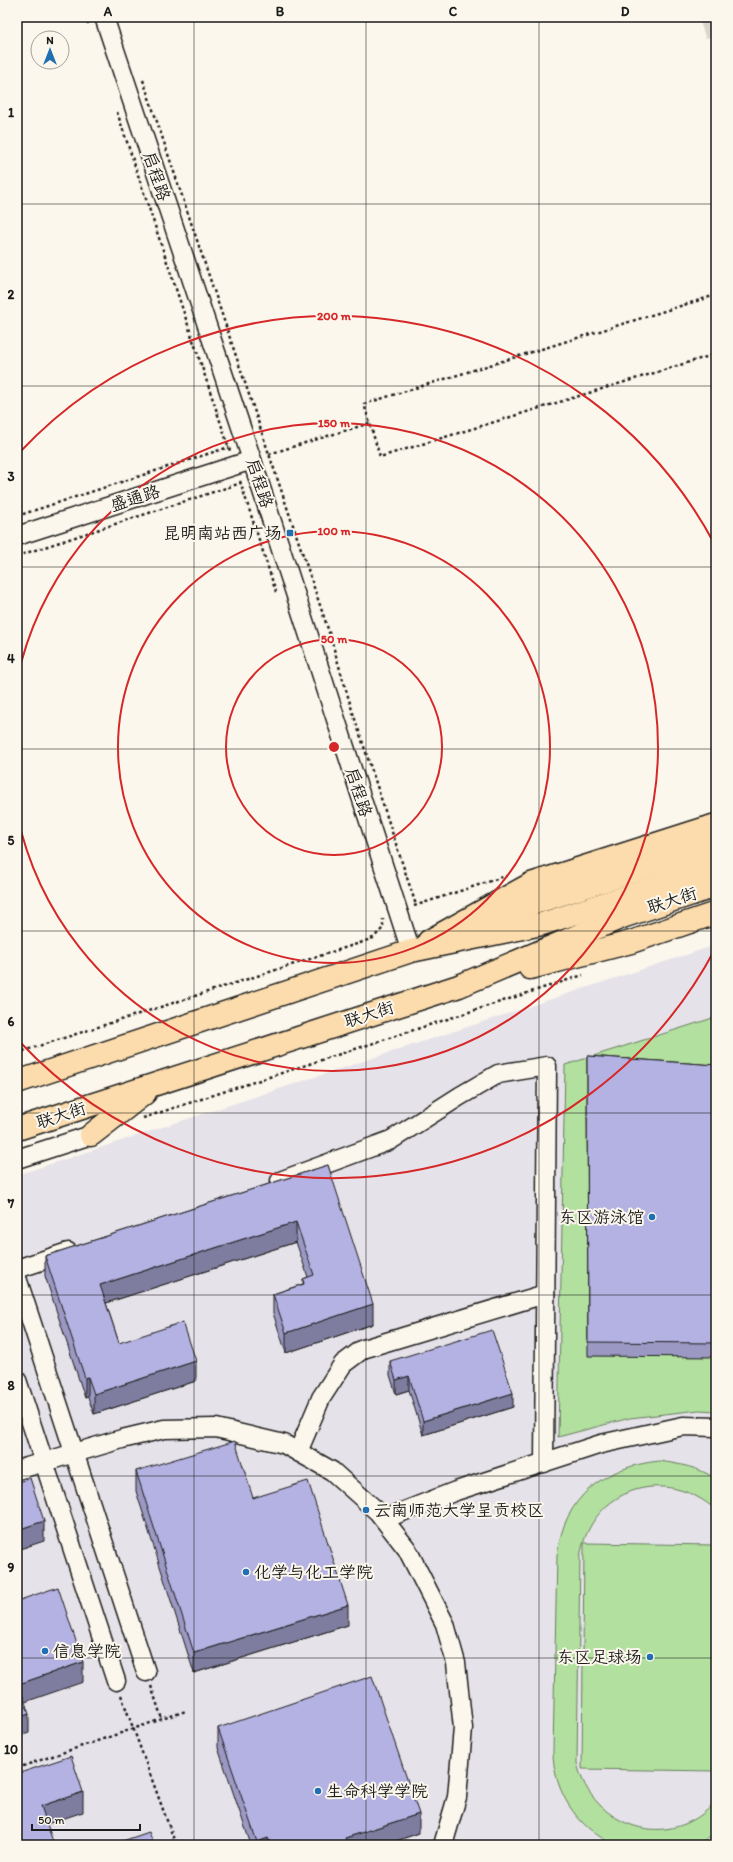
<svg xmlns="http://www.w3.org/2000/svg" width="733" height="1862" font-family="Itim,'LXGW WenKai TC',sans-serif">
	<rect width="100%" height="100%" fill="#fbf7ec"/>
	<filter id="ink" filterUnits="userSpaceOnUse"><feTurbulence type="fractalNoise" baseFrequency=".025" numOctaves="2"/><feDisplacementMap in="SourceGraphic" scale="8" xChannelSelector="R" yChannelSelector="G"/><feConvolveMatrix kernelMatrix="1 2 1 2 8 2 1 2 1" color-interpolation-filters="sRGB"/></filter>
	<g filter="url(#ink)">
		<polygon fill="#e6e2e9" points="716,945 716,1845 17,1845 17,1175"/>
		<g fill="#b2e09f" stroke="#677e5e">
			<polygon points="716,1017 716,1411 699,1410 630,1418 558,1437 565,1065"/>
			<path d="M659 1461C679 1464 699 1467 716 1479V1510C665 1465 591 1488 580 1557L577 1763C592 1828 671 1854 716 1801V1832C696 1848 685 1845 661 1845 648 1845 628 1848 615 1845 610 1844 604 1839 599 1836 571 1818 553 1785 553 1751L557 1555C564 1497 603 1467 659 1461Z"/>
			<polygon points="584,1543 716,1545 716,1771 582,1769"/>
		</g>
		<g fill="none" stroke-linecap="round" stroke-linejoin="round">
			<polyline stroke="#dad6cd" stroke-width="22" stroke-dasharray="22 11" stroke-linecap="butt" points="710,17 716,35"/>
			<g stroke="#1c1c1c" stroke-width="21">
				<g id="minor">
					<polyline points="104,17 252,460 411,951"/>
					<polyline points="17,536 252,460"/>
					<polyline points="17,1159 91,1135"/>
					<polyline points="280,1181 391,1140 460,1096 498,1074 547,1066 544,1463"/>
					<polyline points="17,1269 68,1252"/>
					<polyline points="17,1278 146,1672"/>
					<polyline points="17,1380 116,1681"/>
					<polyline points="298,1452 321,1398 343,1364 363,1349 545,1294"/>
					<polyline points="17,1470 122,1439 164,1429 216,1428 284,1444 332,1471 378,1512 407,1549 445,1624 456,1663 463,1728 457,1797 443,1845"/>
					<polyline points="384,1519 456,1491 601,1444 683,1426 716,1427"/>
				</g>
			</g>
			<g stroke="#1c1c1c" stroke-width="25">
				<g id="major">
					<polyline points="486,922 537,902 716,845"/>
					<polyline points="429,941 531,884 716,825"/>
					<polyline points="530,968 631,942 716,913"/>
					<polyline points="17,1082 411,951 542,924 716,867"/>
					<polyline points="17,1129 459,986 622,917 716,886"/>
					<polyline points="91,1135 145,1093"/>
				</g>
			</g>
			<g stroke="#1c1c1c" stroke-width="2.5" stroke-dasharray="3 3" stroke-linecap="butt">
				<polyline points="86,17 88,24"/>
				<polyline points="143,80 328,629 352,710 416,905"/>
				<polyline points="117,112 230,451"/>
				<polyline points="716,295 364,404 380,457 716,354"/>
				<polyline points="269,454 370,423"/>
				<polyline points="240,481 276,592"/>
				<polyline points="17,516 229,447"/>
				<polyline points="17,556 241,483"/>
				<polyline points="414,906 506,876"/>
				<polyline points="17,1053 360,943 373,938 383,928 383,919"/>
				<polyline points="143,1118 583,975"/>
				<polyline points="151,1686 162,1719"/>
				<polyline points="121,1695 176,1845"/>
				<polyline points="17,1768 186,1711"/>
			</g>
			<use href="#minor" stroke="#fbf7ec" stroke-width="18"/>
			<use href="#major" stroke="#fcdcac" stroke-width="22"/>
		</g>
		<g fill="#9b99c3" stroke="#1c1c1c">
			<polygon points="587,1056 716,1065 716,1357 588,1356"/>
			<polygon points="328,1165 373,1324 286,1353 273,1313 273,1294 303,1284 303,1279 308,1277 296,1242 106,1303 119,1343 196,1381 94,1414 88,1397 85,1398 45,1276 45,1256"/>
			<polygon points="390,1361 513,1407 423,1435 409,1390 396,1394 390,1375"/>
			<polygon points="136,1471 253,1498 348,1625 194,1673 136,1491"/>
			<polygon points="218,1728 419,1833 384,1845 251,1845 218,1748"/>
		</g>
		<g fill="#7e7d9f" stroke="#1c1c1c">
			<polygon points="296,1222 296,1242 100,1305 100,1285"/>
			<polygon points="373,1304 373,1324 286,1353 286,1333"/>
			<polygon points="196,1361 196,1381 94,1414 94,1394"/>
			<polygon points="409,1376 409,1390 396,1394 396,1380"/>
			<polygon points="88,1377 88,1397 85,1398 85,1378"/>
			<polygon points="513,1393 513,1407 423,1435 423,1421"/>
			<polygon points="44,1521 44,1541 17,1550 17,1530"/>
			<polygon points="348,1605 348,1625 194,1673 194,1653"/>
			<polygon points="83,1662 83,1682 19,1704 19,1684"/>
			<polygon points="29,1714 29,1733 17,1737 17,1718"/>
			<polygon points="83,1792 83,1812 41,1826 41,1806"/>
			<polygon points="419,1814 419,1833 384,1845 345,1845 345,1838"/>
			<polygon points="268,1838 268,1845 257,1845 257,1842"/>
		</g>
		<g fill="#b4b2e3" stroke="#1c1c1c">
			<polygon points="587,1056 716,1065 716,1343 588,1342"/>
			<polygon points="328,1165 373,1304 286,1333 273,1294 304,1284 303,1279 314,1275 296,1222 100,1285 119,1343 183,1322 196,1361 94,1394 88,1377 85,1378 45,1256"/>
			<polygon points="492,1330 513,1393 423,1421 409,1376 396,1380 390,1361"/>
			<polygon points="235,1441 253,1498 308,1481 348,1605 194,1653 136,1471"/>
			<polygon points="30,1478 44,1521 17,1530 17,1483"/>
			<polygon points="58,1587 83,1662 19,1684 29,1714 17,1718 17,1601"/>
			<polygon points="372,1676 419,1814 345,1838 347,1845 271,1845 268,1838 257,1842 218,1728"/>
			<polygon points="71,1756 83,1792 41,1806 54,1845 17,1845 17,1774"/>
			<polygon points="149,1832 154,1845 111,1845"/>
		</g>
	</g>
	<path fill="none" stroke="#1c1c1c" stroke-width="1" stroke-opacity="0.55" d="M194 17V1845M366 17V1845M539 17V1845M17 204H716M17 386H716M17 567H716M17 749H716M17 931H716M17 1113H716M17 1295H716M17 1476H716M17 1658H716"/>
	<g fill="none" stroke="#d62828" stroke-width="2">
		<circle cx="334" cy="747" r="108"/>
		<circle cx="334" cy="747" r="216"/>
		<path d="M17 680A324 324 0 1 1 17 814"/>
		<path d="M715 949A431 431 0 0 1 19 1041M19 453A431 431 0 0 1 715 545"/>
	</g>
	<g fill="#1f6fb2" stroke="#fbf7ec" stroke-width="1.5">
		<rect x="286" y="529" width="8" height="8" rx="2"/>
		<circle cx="652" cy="1217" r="4"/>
		<circle cx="366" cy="1510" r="4"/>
		<circle cx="246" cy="1572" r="4"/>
		<circle cx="45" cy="1651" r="4"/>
		<circle cx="650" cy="1657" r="4"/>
		<circle cx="318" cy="1791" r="4"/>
	</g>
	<g text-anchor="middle" stroke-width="4" stroke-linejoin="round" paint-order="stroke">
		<g font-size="17" fill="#1c1c1c" stroke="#fbf7ec">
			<text transform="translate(157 176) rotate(71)" y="6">启程路</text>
			<text transform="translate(260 483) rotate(72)" y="6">启程路</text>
			<text transform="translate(135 498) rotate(-18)" y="6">盛通路</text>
			<text transform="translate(359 792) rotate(72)" y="6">启程路</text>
			<text transform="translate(672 900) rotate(-18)" y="6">联大街</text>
			<text transform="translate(369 1014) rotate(-18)" y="6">联大街</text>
			<text transform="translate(61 1115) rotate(-18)" y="6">联大街</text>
		</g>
		<g font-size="17" fill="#1c1c1c" stroke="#fbf7ec" text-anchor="start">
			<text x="282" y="539" text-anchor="end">昆明南站西广场</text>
			<text x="644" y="1223" text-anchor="end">东区游泳馆</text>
			<text x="374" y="1516">云南师范大学呈贡校区</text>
			<text x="254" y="1578">化学与化工学院</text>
			<text x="53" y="1657">信息学院</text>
			<text x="642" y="1663" text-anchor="end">东区足球场</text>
			<text x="326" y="1797">生命科学学院</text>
		</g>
	</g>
	<circle cx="334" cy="747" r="6" fill="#d62828" stroke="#fbf7ec" stroke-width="2"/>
	<g font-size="12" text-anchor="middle" font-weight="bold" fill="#d62828" stroke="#fbf7ec" stroke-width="4" stroke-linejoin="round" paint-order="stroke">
		<text x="334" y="320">200 m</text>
		<text x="334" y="427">150 m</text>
		<text x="334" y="535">100 m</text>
		<text x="334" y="643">50 m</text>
	</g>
	<rect width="733" height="1862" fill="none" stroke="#fbf7ec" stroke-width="44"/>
	<g transform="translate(50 50)"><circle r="19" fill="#fbf7ec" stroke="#a29f99"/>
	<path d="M0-3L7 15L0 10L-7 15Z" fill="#1f6fb2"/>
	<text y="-6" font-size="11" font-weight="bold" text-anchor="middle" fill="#1c1c1c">N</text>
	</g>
	<path d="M32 1824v6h108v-6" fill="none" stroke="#1c1c1c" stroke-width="2"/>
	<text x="38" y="1824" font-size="12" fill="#1c1c1c" stroke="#fbf7ec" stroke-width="3" paint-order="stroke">50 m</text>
	<rect x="22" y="22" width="689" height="1818" fill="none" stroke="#1c1c1c" stroke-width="1.5"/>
	<g font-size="13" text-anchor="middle" font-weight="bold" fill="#1c1c1c">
		<text x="108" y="16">A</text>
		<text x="280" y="16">B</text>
		<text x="453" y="16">C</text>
		<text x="625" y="16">D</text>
		<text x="11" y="117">1</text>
		<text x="11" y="299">2</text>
		<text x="11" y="481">3</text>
		<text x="11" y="663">4</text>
		<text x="11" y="845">5</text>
		<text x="11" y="1026">6</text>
		<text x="11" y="1208">7</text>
		<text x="11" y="1390">8</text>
		<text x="11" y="1572">9</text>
		<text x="11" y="1754">10</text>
	</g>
</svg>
